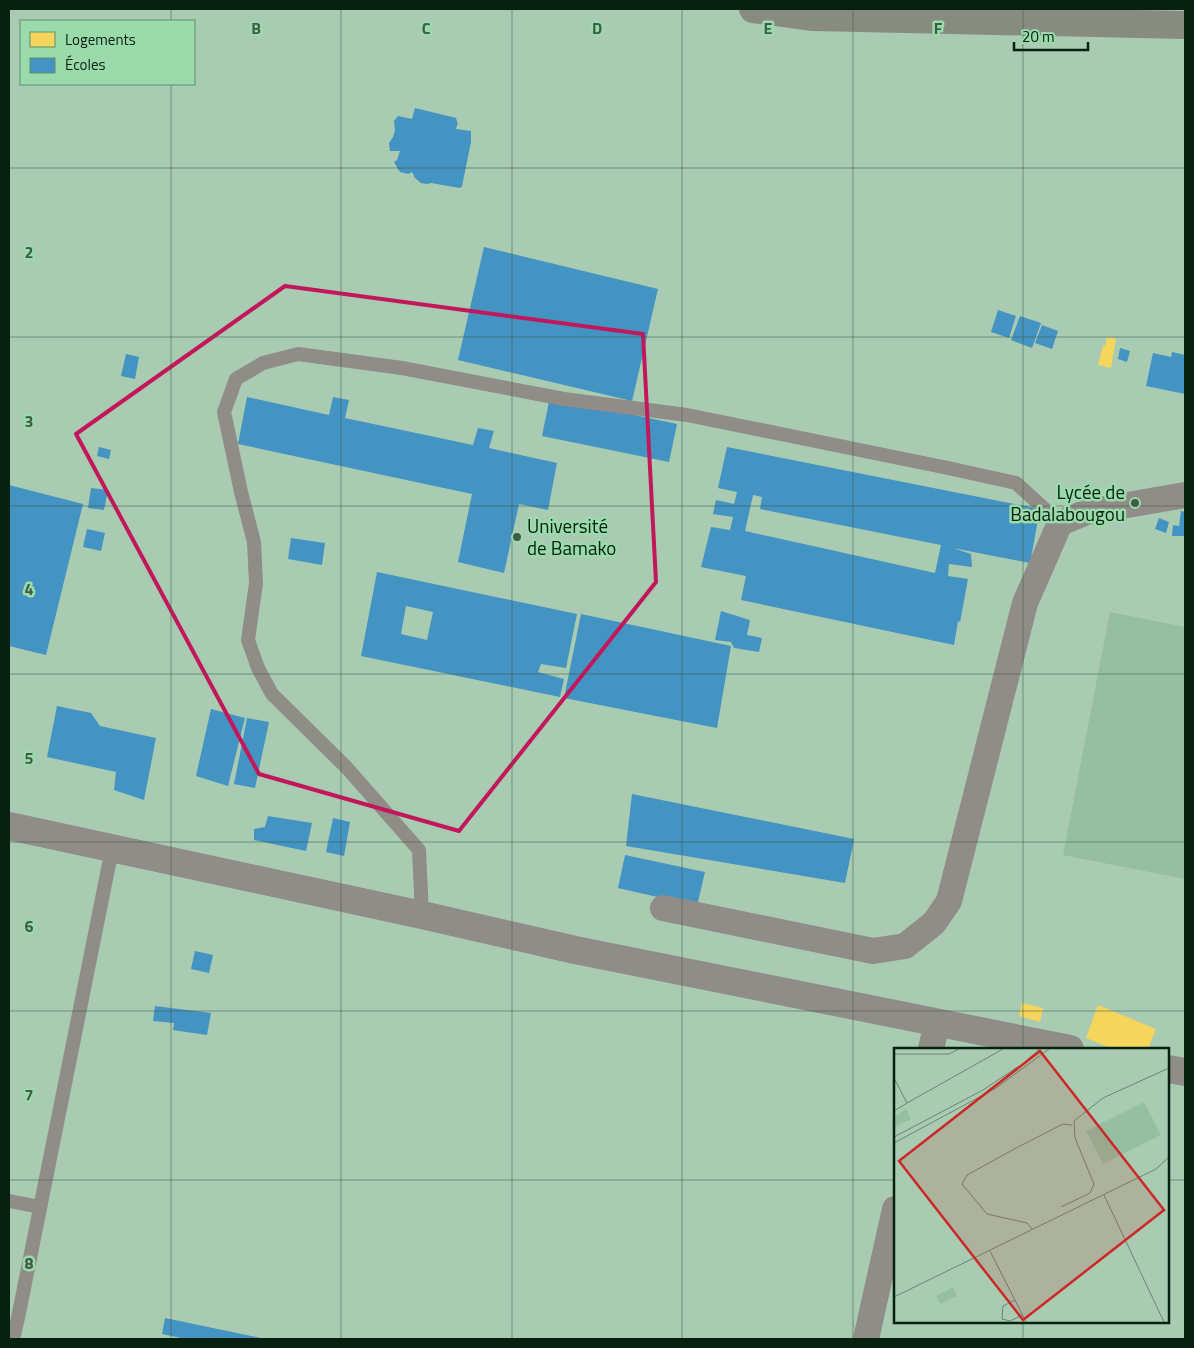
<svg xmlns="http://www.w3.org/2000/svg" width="1194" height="1348" font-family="'Titillium Web',sans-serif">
	<rect width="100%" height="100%" fill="#a9cbb2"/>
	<polygon fill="#95bfa0" points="1110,612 1185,627 1185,879 1063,855"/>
	<g fill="#f6d55c">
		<polygon points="1107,337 1116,339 1111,368 1098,365 1103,345 1105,346"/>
		<polygon points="1022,1003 1043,1008 1040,1022 1019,1016"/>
		<polygon points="1098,1005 1156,1029 1148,1049 1113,1049 1086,1038"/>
	</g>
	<g fill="#4393c3" fill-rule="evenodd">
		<polygon points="415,108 456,118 458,125 457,125 456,129 471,131 471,142 462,186 460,188 431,183 427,184 421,183 415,178 412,172 408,174 400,172 398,169 394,162 397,160 400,151 390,151 389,143 393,137 395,130 394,121 398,116 412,119"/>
		<polygon points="484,247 658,289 632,401 458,360"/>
		<polygon points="998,310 1016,316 1009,338 991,332"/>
		<polygon points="1020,316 1041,323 1032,348 1011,340"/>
		<polygon points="1042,325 1058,331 1052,349 1035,343"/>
		<polygon points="1120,348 1130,351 1127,362 1118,359"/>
		<polygon points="1172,352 1185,355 1185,394 1146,386 1153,353 1171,357"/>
		<polygon points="126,354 139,357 135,379 121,376"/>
		<polygon points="247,397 329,415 333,397 349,400 345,418 473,445 478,428 494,431 489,448 557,463 548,510 519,504 504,573 458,562 472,494 238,444"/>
		<polygon points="550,397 677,424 669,462 542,436"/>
		<polygon points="99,447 111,450 109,459 97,456"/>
		<path d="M727 447 1040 509 1030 563 953 548 971 554 972 567 949 564 948 576 968 579 960 622 958 621 954 645 741 600 746 576 701 567 711 527 730 530 733 517 713 514 716 500 734 504 737 492 718 488ZM753 495 762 497 760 509 941 545 935 573 745 531Z"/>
		<polygon points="9,485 83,504 46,655 9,646"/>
		<polygon points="91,488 108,490 104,510 88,508"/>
		<polygon points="1181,511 1185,512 1185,536 1172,536 1173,525 1179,526"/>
		<polygon points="1159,518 1169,522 1166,533 1155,529"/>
		<polygon points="87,529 105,533 101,551 83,547"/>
		<polygon points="291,538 325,543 322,565 288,559"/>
		<path d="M377 572 577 614 566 668 541 664 538 672 564 679 560 697 361 656ZM406 606 433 612 427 640 401 634Z"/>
		<polygon points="721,611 750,620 747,635 762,638 759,652 734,648 731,642 715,640"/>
		<polygon points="581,614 731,646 717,728 564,698"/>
		<polygon points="57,706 91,713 100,726 156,738 144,800 114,790 116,772 47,757"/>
		<polygon points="211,709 245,718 228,786 196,776"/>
		<polygon points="247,718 269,722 255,788 234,784"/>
		<polygon points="632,794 854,839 845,883 626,846"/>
		<polygon points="268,816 312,823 306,851 254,840 254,829 265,827"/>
		<polygon points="333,818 350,822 344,856 326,852"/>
		<polygon points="625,855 705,872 697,906 618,888"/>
		<polygon points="195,951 213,955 209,973 191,969"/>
		<polygon points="155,1006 211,1013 207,1035 173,1030 174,1023 153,1021"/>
		<polygon points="165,1318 261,1338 261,1339 186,1339 162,1334"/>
	</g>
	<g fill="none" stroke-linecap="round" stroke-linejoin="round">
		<g stroke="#908c87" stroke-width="14">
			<polyline points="422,915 419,850 347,768 272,694 258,668 248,640 256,583 254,542 241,492 224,412 236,379 263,363 298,354 402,368 564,399 687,415 948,468 1016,483 1060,523"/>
			<polyline points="9,1201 40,1207"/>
			<polyline points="13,1339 18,1318 112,849"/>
		</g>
		<g stroke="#908c87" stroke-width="26">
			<polyline points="663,908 873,951 905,946 934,923 949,901 1025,603 1060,523 1087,512 1185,495"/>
			<polyline points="931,1049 937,1023"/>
			<polyline points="866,1339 895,1209"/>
		</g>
		<g stroke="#908c87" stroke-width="28">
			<polyline points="9,826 422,915 575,950 1070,1049"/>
			<polyline points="1168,1069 1185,1072"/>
		</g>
		<polyline stroke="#888c80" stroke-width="28" points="753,9 813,17 1185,25"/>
	</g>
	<path fill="none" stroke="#c2185b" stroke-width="4" stroke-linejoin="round" d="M285 286 643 334 656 582 459 831 259 774 76 434Z"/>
	<path fill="none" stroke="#3f5c48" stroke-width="1" stroke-opacity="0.55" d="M171 9V21M341 9V1339M512 9V1339M682 9V1339M853 9V1339M1023 9V1049M171 84V1339M9 168H1185M9 337H1185M9 506H1185M9 674H1185M9 842H1185M9 1011H1185M9 1180H895M1168 1180H1185M1023 1322V1339"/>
	<g fill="#3f5c48" stroke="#9adaab" stroke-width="2">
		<circle cx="1135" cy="503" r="5"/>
		<circle cx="517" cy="537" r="5"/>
	</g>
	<g text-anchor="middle" stroke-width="5" stroke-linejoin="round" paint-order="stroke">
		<g font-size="19" fill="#06210f" stroke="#9adaab" text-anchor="end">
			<text x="1125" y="499">Lycée de<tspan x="1125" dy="22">Badalabougou</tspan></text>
			<text x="527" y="533" text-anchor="start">Université<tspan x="527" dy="22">de Bamako</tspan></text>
		</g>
	</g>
	<g transform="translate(894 1048)">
		<rect width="275" height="275" fill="#a9cbb2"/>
		<path d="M250 54 267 87 209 116 192 83ZM12 61 17 71 0 79V69ZM59 239 63 248 46 256 42 248Z" fill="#95bfa0"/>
		<path fill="none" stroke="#688771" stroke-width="1" d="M0 6H55L65 1M134 11 146 1M0 30 13 55 0 63M13 55 109 1M0 89 89 42 125 18M0 95 102 40 155 1M210 147 270 274M167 159 196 145 200 136 181 90 180 73 209 50 275 20M139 182 133 175 93 166 68 136 73 127 124 99 169 76 178 77M96 203 132 274M0 249 262 121 275 109M121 252 109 258 108 271 116 273 129 267"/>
		<path fill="#cc2827" fill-opacity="0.15" stroke="#cc2827" stroke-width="2.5" d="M146 3 270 162 129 272 5 113Z"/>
		<rect width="275" height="275" fill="none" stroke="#06210f" stroke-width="2.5"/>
	</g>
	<g font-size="16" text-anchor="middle" font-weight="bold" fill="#3f5c48" stroke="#9adaab" stroke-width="5" stroke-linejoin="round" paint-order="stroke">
		<text x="256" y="34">B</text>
		<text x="426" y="34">C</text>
		<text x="597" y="34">D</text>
		<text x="768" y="34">E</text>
		<text x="938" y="34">F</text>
		<text x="29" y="258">2</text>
		<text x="29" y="427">3</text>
		<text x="29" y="595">4</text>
		<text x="29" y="764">5</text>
		<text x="29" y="932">6</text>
		<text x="29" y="1101">7</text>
		<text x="29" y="1269">8</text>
	</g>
	<rect width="1194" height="1348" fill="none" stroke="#06210f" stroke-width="20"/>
	<rect x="20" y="20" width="175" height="65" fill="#9adaab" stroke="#5f906d"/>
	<rect x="30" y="32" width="25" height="15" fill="#f6d55c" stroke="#5f906d"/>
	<text x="65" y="45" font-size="15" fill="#06210f">Logements</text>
	<rect x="30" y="58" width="25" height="15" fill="#4393c3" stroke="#5f906d"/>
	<text x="65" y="70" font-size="15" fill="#06210f">Écoles</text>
	<path d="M1014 42v8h74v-8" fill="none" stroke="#06210f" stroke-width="2.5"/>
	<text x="1022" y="42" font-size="15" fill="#06210f" stroke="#9adaab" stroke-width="4" paint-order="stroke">20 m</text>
</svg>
